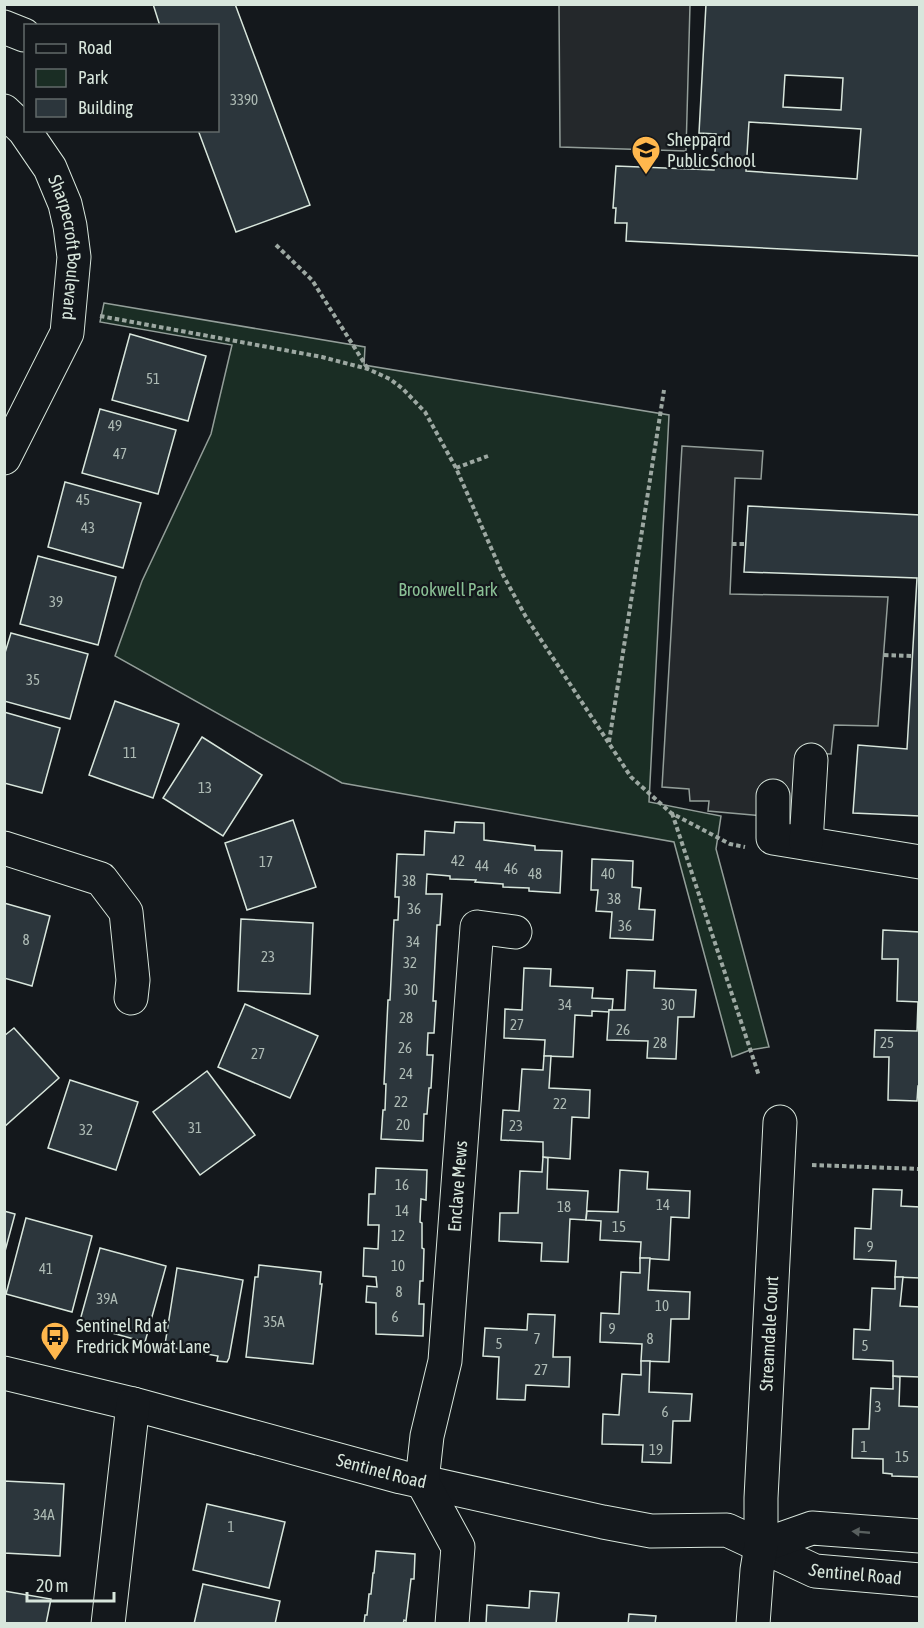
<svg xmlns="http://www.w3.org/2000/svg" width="924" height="1628" font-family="'Asap Condensed',sans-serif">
	<rect width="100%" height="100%" fill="#14181c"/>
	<polygon fill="#1a2d24" stroke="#939e99" stroke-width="1.5" points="104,303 365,347 364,365 669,415 649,802 721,816 716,849 769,1047 750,1050 732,1057 674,842 342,783 115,656 142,581 211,434 232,345 100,322"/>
	<g fill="#24282b" stroke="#939e99" stroke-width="1.5">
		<polygon points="559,5 690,5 686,151 560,147"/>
		<polygon points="682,446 763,451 761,479 735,478 730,594 888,597 878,726 834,725 831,754 801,753 796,819 708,811 709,801 690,801 689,789 662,787"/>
	</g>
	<g fill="#2c363c" stroke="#d8e6dc" stroke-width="1.5" fill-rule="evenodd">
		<polygon points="153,4 235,4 310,205 236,232 198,130 218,130 218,26 160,26"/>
		<path d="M706 4H920V256L626 241 627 223H615L616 208H613L616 166 714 170 716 134 699 133ZM785 75 843 78 841 110 783 107ZM749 122 861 129 857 179 746 171Z"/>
		<polygon points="130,334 206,356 188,421 112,400"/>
		<polygon points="100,409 176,430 158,494 82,473"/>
		<polygon points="65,482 141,503 123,568 48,547"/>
		<polygon points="748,506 920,515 920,816 853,813 858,745 907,749 917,578 744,572"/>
		<polygon points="38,556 116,577 98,645 20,624"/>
		<polygon points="11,633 88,654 70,719 4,701 4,656"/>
		<polygon points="115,701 179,724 153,798 89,775"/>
		<polygon points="4,712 60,728 42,793 4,783"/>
		<polygon points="202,737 262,775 223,836 163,798"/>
		<polygon points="293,820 316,887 247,910 225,843"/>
		<polygon points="455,822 484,823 484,840 535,846 535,850 562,851 560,893 529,891 529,888 503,887 503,884 475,882 476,880 450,879 450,876 427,874 426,894 442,894 440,925 437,925 433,1001 436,1001 434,1033 428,1033 427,1055 433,1055 431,1088 429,1088 427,1114 424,1114 423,1141 381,1139 383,1110 385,1110 386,1084 384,1084 388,1000 390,1000 394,920 398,920 399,897 395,897 397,854 424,855 425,831 454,833"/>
		<polygon points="592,859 633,861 632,887 641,888 639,909 655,910 653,940 610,938 612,912 596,911 598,890 591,890"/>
		<polygon points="4,903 50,916 32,986 4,978"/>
		<polygon points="241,919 313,923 310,994 238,991"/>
		<polygon points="883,930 920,932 920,1002 897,1001 898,959 882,959"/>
		<polygon points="524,968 551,969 550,986 593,988 592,998 613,999 612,1010 609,1010 609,1012 592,1011 592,1016 575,1015 573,1057 544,1056 545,1040 504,1038 505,1009 522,1010"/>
		<polygon points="627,970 655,971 654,988 696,990 694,1017 678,1017 676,1059 647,1058 648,1041 607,1040 609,1010 625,1010"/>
		<polygon points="918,1002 920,1086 918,1086 917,1101 888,1100 889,1057 874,1057 875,1030 917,1031"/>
		<polygon points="245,1004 318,1036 290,1098 218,1067"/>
		<polygon points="14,1028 59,1078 4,1127 4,1036"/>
		<polygon points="544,1056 551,1056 549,1088 590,1090 589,1118 572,1117 570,1159 543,1157 543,1142 501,1140 503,1110 519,1111 522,1069 543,1070"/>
		<polygon points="207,1071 255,1135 200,1175 153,1112"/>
		<polygon points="70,1080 138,1102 116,1170 48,1148"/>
		<polygon points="543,1157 548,1158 547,1189 588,1191 586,1220 570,1219 568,1262 541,1261 542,1243 499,1241 500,1213 518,1213 520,1171 542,1172"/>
		<polygon points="376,1168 427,1170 426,1200 421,1199 420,1222 422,1223 422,1248 424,1249 423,1281 420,1281 419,1304 424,1304 423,1336 376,1334 376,1303 366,1302 367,1286 377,1287 376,1277 363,1276 364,1248 378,1249 379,1225 368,1225 369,1194 375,1194"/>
		<polygon points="620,1170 648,1172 647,1189 690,1191 689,1218 671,1217 669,1260 640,1258 641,1242 600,1240 601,1221 586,1220 587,1211 618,1212"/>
		<polygon points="873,1189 902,1190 901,1206 920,1207 920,1278 895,1277 896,1261 854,1259 855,1228 871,1229"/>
		<polygon points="4,1211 15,1214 4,1255"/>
		<polygon points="26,1218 92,1236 72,1312 6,1294"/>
		<polygon points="100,1248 166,1266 145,1342 79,1324"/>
		<polygon points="640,1258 650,1258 648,1290 690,1292 689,1319 671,1319 669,1362 641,1361 642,1344 600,1342 601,1313 619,1314 621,1272 640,1273"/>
		<polygon points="259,1265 321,1272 320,1284 322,1284 313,1364 246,1357 255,1277 258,1277"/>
		<polygon points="177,1268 243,1280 229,1358 227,1362 217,1361 218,1356 174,1348 174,1353 164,1351"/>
		<polygon points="895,1277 903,1277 900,1306 920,1307 920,1377 893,1376 893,1361 853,1359 854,1329 870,1330 872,1288 895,1289"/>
		<polygon points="528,1314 555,1315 553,1357 570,1357 569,1387 526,1385 525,1400 497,1399 499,1357 483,1356 485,1328 527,1330"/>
		<polygon points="641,1361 650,1361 649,1392 692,1394 690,1421 673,1421 671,1463 642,1462 643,1445 602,1444 603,1414 619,1415 622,1374 641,1375"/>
		<polygon points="893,1376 900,1377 899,1406 920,1407 920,1477 892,1476 892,1474 883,1473 883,1459 852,1458 853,1429 869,1429 871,1388 893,1389"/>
		<polygon points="4,1481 64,1484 60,1556 4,1553"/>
		<polygon points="207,1504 285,1522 269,1588 193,1570"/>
		<polygon points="376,1551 415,1554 414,1579 411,1579 406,1621 404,1620 403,1624 364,1624 365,1615 367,1615 369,1594 371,1594 373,1573 374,1573"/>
		<polygon points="203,1584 280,1601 275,1624 194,1624"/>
		<polygon points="4,1591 51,1599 46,1624 4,1624"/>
		<polygon points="530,1591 559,1593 556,1624 486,1624 487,1605 529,1608"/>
		<polygon points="629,1614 656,1616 655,1624 628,1624"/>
	</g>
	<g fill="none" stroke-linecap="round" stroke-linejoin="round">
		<g stroke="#d8e6dc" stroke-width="35">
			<g id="minor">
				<polyline points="4,27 24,35"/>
				<path id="s1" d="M4 111 24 130 50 168 65 204 70 226 74 257 67 333 4 458"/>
				<polyline points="773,796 773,838 920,862"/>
				<polyline points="806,843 811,760"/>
				<polyline points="4,848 101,879 126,912 133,980 131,998"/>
				<path id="s2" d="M4 1373 133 1404 401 1477 603 1522 651 1531 727 1530 815 1571 920 1580"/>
				<polyline points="761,1546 812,1528 920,1536"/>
				<polyline points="108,1624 133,1404"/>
				<path id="s3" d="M452 1624 458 1547 422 1481 427 1436 445 1361 477 927 515 932"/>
				<path id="s4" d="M753 1624 757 1570 761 1546V1498L780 1122"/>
			</g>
		</g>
		<g stroke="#9da8a2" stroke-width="4" stroke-dasharray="4.5 3" stroke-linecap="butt">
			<polyline points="276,245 312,280 368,369"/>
			<polyline points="100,316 322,357 368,369 390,379 403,389 425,412 456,468 503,575 526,617 631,777 671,813 730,844 745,847"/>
			<polyline points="456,468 488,456"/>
			<polyline points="732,544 746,544"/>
			<polyline points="884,655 913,656"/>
			<polyline points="609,742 664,390"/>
			<polyline points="672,813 759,1076"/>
			<polyline points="812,1165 920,1169"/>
		</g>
		<use href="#minor" stroke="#14181c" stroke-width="33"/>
	</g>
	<defs><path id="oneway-solid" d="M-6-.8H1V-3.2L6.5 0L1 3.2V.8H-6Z" transform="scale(1.5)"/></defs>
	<use fill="#59605f" href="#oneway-solid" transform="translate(861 1532) rotate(-175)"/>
	<defs>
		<g id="school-pin" transform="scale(1.5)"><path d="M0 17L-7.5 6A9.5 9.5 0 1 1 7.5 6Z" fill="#ffb74d" stroke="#14181c"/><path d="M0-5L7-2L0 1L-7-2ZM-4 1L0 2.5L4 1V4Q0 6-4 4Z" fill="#111"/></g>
		<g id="bus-pin" transform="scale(1.5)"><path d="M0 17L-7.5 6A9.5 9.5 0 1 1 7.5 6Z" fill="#ffb74d" stroke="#14181c"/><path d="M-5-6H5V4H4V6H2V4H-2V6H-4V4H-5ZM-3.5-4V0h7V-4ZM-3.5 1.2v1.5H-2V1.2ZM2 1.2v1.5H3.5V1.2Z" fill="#111"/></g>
	</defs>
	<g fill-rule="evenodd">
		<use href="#school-pin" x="646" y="150"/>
		<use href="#bus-pin" x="55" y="1336"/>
	</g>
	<g text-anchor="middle" stroke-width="4.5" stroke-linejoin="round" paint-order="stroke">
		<g font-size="15" fill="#adbab4">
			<text x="244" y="105">3390</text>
			<text x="153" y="384">51</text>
			<text x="115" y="431">49</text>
			<text x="120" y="459">47</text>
			<text x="83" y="505">45</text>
			<text x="88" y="533">43</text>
			<text x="56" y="607">39</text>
			<text x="33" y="685">35</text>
			<text x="130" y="758">11</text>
			<text x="205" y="793">13</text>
			<text x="458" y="866">42</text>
			<text x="266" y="867">17</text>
			<text x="482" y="871">44</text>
			<text x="511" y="874">46</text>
			<text x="535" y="879">48</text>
			<text x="608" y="879">40</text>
			<text x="409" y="886">38</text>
			<text x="614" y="904">38</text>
			<text x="414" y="914">36</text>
			<text x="625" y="931">36</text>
			<text x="26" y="945">8</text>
			<text x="413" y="947">34</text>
			<text x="268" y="962">23</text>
			<text x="410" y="968">32</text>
			<text x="411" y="995">30</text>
			<text x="565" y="1010">34</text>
			<text x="668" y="1010">30</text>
			<text x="406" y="1023">28</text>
			<text x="517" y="1030">27</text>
			<text x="623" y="1035">26</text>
			<text x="660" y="1048">28</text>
			<text x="887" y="1048">25</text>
			<text x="405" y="1053">26</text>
			<text x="258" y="1059">27</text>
			<text x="406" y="1079">24</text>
			<text x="401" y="1107">22</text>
			<text x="560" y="1109">22</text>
			<text x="403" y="1130">20</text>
			<text x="516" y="1131">23</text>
			<text x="195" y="1133">31</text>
			<text x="86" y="1135">32</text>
			<text x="402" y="1190">16</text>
			<text x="663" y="1210">14</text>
			<text x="564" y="1212">18</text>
			<text x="402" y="1216">14</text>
			<text x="619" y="1232">15</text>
			<text x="398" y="1241">12</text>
			<text x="870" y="1252">9</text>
			<text x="398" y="1271">10</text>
			<text x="46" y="1274">41</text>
			<text x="399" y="1297">8</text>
			<text x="107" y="1304">39A</text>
			<text x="662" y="1311">10</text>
			<text x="395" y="1322">6</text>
			<text x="274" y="1327">35A</text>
			<text x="612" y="1334">9</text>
			<text x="537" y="1344">7</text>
			<text x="650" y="1344">8</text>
			<text x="499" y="1349">5</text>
			<text x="865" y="1351">5</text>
			<text x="541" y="1375">27</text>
			<text x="878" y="1412">3</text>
			<text x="665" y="1417">6</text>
			<text x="864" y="1452">1</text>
			<text x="656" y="1455">19</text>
			<text x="902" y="1462">15</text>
			<text x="44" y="1520">34A</text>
			<text x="231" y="1532">1</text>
		</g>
		<g font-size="18" fill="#d8e6dc" stroke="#14181c" text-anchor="start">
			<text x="667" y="146">Sheppard<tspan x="667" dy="21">Public School</tspan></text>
			<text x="76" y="1332">Sentinel Rd at<tspan x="76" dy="21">Fredrick Mowat Lane</tspan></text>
		</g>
		<g font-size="18" fill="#d8e6dc" stroke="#14181c">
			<text dy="6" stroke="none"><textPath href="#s1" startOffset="156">Sharpecroft Boulevard</textPath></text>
			<text dy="6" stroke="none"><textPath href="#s3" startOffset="450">Enclave Mews</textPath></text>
			<text dy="6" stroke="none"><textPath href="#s4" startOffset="291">Streamdale Court</textPath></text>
			<text dy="6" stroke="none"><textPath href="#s2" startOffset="390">Sentinel Road</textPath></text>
			<text dy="6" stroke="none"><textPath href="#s2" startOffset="880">Sentinel Road</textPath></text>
		</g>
		<g font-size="18" fill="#8ac095" stroke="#14181c">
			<text x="448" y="596">Brookwell Park</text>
		</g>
	</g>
	<rect width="924" height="1628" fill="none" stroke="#d8e6dc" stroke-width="12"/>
	<rect x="24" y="24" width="195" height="108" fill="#14181c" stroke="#626a69" stroke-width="1.5"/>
	<rect x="36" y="44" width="30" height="9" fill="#14181c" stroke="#626a69" stroke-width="1.5"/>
	<text x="78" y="54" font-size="18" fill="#d8e6dc">Road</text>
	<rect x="36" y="69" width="30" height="18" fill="#1a2d24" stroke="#626a69" stroke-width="1.5"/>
	<text x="78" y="84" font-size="18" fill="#d8e6dc">Park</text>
	<rect x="36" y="99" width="30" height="18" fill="#2c363c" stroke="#626a69" stroke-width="1.5"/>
	<text x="78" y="114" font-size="18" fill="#d8e6dc">Building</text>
	<path d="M27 1592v9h87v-9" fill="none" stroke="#d8e6dc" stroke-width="3"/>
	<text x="36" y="1592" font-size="18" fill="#d8e6dc" stroke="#14181c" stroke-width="4.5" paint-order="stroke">20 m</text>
</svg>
